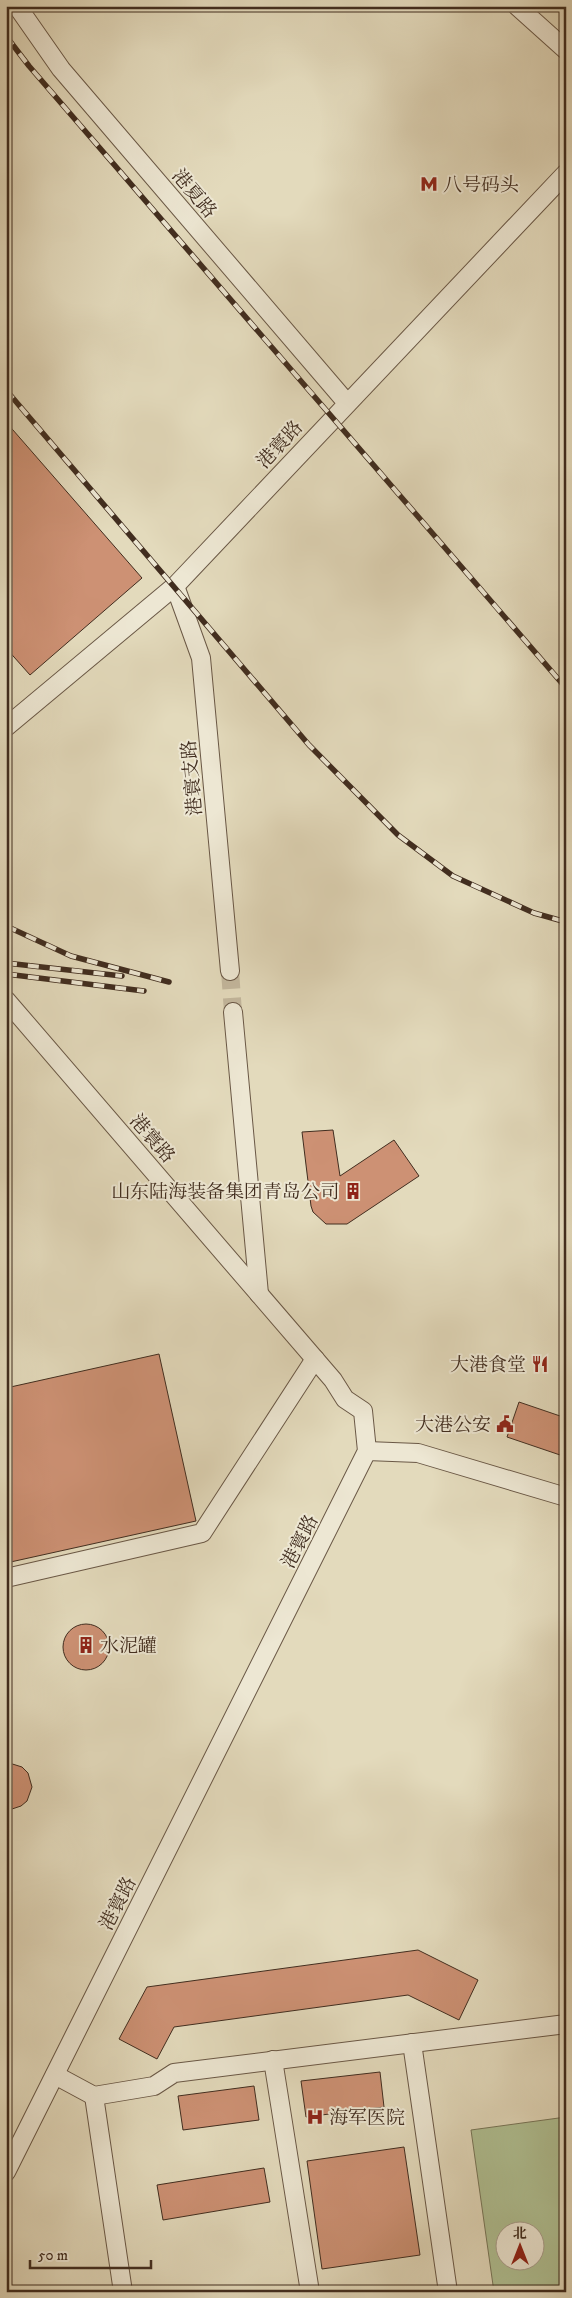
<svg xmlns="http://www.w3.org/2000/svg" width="572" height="2298" font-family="'IM FELL DW Pica','Noto Serif SC',serif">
	<rect width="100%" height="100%" fill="#e3dabc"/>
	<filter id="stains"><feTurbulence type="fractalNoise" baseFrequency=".004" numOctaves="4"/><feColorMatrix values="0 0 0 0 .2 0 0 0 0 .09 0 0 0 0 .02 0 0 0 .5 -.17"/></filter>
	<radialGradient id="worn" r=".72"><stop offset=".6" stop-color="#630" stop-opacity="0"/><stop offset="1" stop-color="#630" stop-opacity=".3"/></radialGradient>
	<path fill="#b0c093" stroke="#787659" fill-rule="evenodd" d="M566 2117V2292H494L471 2130ZM504 2230H534V2260H504Z"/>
	<g fill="#cd9174" stroke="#412d1f">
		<polygon points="6,422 142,578 30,675 6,648"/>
		<polygon points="333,1130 340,1176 394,1140 419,1176 347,1224 326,1224 313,1212 311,1206 302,1132"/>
		<polygon points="159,1354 196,1521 6,1563 6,1388"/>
		<polygon points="519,1402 566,1418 566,1457 507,1437"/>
		<circle cx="86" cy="1647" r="23"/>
		<polygon points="6,1762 22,1767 28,1773 32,1787 27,1801 21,1806 6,1811"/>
		<polygon points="418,1950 478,1980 459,2020 408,1995 174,2027 157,2059 119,2039 147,1987"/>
		<polygon points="380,2072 384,2107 306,2117 301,2081"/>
		<polygon points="254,2086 259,2120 183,2130 178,2096"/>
		<polygon points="404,2147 420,2255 322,2269 307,2161"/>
		<polygon points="264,2168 270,2202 163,2220 157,2185"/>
	</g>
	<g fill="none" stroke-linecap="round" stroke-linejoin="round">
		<polyline stroke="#c3b79d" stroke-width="18" stroke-dasharray="18 9" stroke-linecap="butt" points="230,971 233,1012"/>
		<g stroke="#6a5846" stroke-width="20">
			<g id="minor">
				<polyline points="17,6 61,69 347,403"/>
				<polyline points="517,6 566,50"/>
				<polyline points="175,586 201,658 230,971"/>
				<polyline points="6,727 175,586 566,173"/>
				<polyline points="6,1000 333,1380 345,1399 363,1411 367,1451 6,2172"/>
				<polyline points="233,1012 259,1294"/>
				<polyline points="367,1451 418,1453 566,1497"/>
				<polyline points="6,1578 202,1533 315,1359"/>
				<polyline points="412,2043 448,2292"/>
				<polyline points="273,2060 310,2292"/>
				<polyline points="55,2075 94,2096 154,2086 174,2073 566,2024"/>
				<polyline points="94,2096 123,2292"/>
			</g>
		</g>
		<use href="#minor" stroke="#ede7d3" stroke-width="18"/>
		<g stroke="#412d1f" stroke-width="5.5">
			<g id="rail">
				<polyline points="6,36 29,66 566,688"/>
				<polyline points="6,390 309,745 398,835 453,876 534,913 566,922"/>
				<polyline points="6,926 71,956 169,982"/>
				<polyline points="6,963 122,976"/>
				<polyline points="6,974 144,991"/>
			</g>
		</g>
		<use href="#rail" stroke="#ede7d3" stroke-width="4" stroke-dasharray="11" stroke-linecap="butt"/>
	</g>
	<defs>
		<g id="metro-bare" transform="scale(1.35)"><path d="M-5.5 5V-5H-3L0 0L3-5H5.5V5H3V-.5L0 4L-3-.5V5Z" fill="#8f2418" stroke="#ede7d3" stroke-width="2.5" paint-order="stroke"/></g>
		<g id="building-bare" transform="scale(1.35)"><path d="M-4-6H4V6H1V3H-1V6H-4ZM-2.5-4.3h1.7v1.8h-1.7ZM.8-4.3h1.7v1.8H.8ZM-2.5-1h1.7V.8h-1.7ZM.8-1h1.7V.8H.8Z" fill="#8f2418" stroke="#ede7d3" stroke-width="2.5" paint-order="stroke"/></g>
		<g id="restaurant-bare" transform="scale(1.35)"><path d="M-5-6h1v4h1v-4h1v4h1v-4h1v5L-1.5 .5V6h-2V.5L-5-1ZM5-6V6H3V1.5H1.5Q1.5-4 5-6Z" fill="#8f2418" stroke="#ede7d3" stroke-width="2.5" paint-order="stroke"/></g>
		<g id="civic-bare" transform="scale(1.35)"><path d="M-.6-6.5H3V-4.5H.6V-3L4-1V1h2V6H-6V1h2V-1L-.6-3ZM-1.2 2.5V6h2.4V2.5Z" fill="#8f2418" stroke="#ede7d3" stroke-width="2.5" paint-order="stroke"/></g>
		<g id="hospital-bare" transform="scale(1.35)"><path d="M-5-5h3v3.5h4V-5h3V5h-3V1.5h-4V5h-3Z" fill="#8f2418" stroke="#ede7d3" stroke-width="2.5" paint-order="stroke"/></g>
	</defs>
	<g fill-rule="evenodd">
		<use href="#metro-bare" x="429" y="184"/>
		<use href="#building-bare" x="353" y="1191"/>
		<use href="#restaurant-bare" x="540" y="1364"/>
		<use href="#civic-bare" x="505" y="1424"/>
		<use href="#building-bare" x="86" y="1645"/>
		<use href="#hospital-bare" x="315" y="2117"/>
	</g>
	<g text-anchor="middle" stroke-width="4" stroke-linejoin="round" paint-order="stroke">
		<g font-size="19" fill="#412d1f" stroke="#ede7d3" text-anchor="start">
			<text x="443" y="191">八号码头</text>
			<text x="339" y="1198" text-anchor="end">山东陆海装备集团青岛公司</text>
			<text x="526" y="1371" text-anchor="end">大港食堂</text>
			<text x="491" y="1431" text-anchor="end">大港公安</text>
			<text x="100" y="1652">水泥罐</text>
			<text x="329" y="2124">海军医院</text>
		</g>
		<g font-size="19" fill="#412d1f" stroke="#ede7d3">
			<text transform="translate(195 193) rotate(50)" y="7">港夏路</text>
			<text transform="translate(279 444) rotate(-47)" y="7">港寰路</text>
			<text transform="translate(191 778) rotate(-95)" y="7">港寰支路</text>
			<text transform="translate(153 1138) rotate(49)" y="7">港寰路</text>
			<text transform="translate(299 1541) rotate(-63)" y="7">港寰路</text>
			<text transform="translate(117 1903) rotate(-63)" y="7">港寰路</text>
		</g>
	</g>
	<rect width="572" height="2298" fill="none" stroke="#e3dabc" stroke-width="25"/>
	<rect x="8" y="8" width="557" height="2283" fill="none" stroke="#412d1f" stroke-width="2.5"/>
	<rect x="12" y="12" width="547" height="2273" fill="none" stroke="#412d1f"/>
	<g transform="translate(520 2246)"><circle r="24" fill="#ede7d3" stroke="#a89d8b"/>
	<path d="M0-4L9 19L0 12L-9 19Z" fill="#8f2418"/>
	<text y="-8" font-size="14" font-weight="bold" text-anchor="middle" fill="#412d1f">北</text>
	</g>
	<path d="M30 2260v8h121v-8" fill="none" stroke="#412d1f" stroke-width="2.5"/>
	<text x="38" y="2260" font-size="15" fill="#412d1f" stroke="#ede7d3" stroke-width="4" paint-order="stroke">50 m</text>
	<rect width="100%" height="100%" filter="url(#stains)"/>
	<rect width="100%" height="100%" fill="url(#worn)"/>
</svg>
